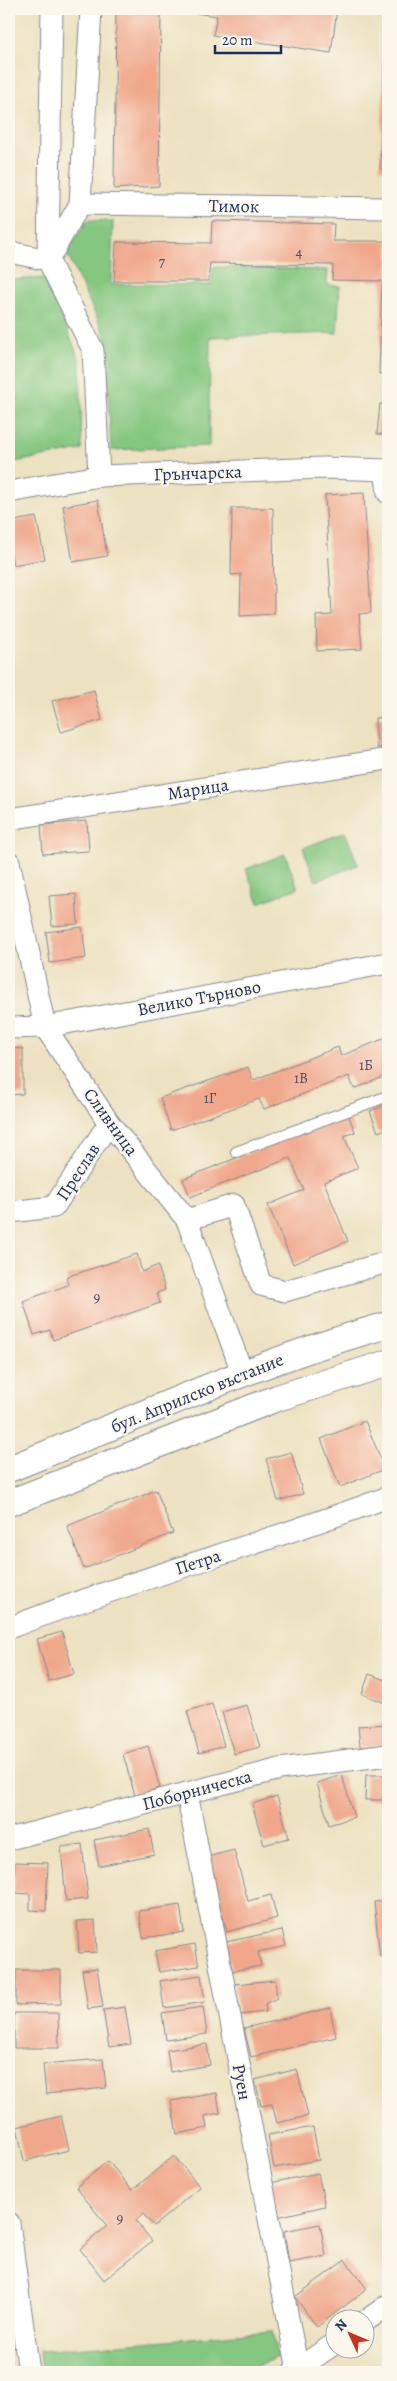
<svg xmlns="http://www.w3.org/2000/svg" width="397" height="2381" font-family="Alegreya,serif">
	<rect width="100%" height="100%" fill="#fbf7ec"/>
	<filter id="ink" filterUnits="userSpaceOnUse"><feTurbulence type="fractalNoise" baseFrequency=".02" numOctaves="2"/><feDisplacementMap in="SourceGraphic" scale="10" xChannelSelector="R" yChannelSelector="G"/><feConvolveMatrix kernelMatrix="1 2 1 2 8 2 1 2 1" color-interpolation-filters="sRGB"/></filter>
	<filter id="wash" filterUnits="userSpaceOnUse"><feTurbulence type="fractalNoise" baseFrequency=".0096" numOctaves="4" result="noise"/><feDisplacementMap in="SourceGraphic" scale="20" xChannelSelector="R" yChannelSelector="G"/><feGaussianBlur stdDeviation="1.12" result="paint"/><feColorMatrix in="noise" values="0 0 0 0 0 0 0 0 0 0 0 0 0 0 0 0 0 1.4 0 .05"/><feComposite in="paint" operator="in"/></filter>
	<g filter="url(#wash)">
		<rect width="100%" height="100%" fill="#ece1c0"/>
		<g fill="#85c780" stroke="#507b6f">
			<polygon points="88,220 113,221 111,284 211,285 213,267 328,270 327,285 340,286 337,333 210,337 209,446 111,450 106,337 66,252"/>
			<polygon points="46,278 80,361 82,450 9,463 9,280"/>
			<polygon points="345,832 358,865 316,881 303,848"/>
			<polygon points="285,854 298,888 259,903 246,869"/>
			<polygon points="272,2331 277,2357 244,2372 41,2372 39,2351"/>
		</g>
		<g id="blocks">
			<g fill="#f0a78b">
				<polygon points="116,9 161,11 159,186 114,189"/>
				<polygon points="163,9 337,9 331,53 213,35 217,16"/>
				<polygon points="385,45 388,45 388,169 380,169"/>
				<polygon points="212,221 334,224 333,241 388,241 388,373 379,374 382,281 332,280 333,265 210,263 208,281 114,281 116,242 211,243"/>
				<polygon points="380,404 388,404 388,435 377,434"/>
				<polygon points="364,493 371,613 359,614 362,649 317,651 316,616 332,615 325,495"/>
				<polygon points="98,500 107,556 73,562 63,506"/>
				<polygon points="232,508 273,508 274,614 240,616 241,574 231,575"/>
				<polygon points="36,517 45,559 13,565 9,543 9,522"/>
				<polygon points="94,690 102,720 61,732 52,701"/>
				<polygon points="388,717 388,747 377,748 375,718"/>
				<polygon points="87,821 89,851 43,854 41,825"/>
				<polygon points="76,894 78,924 52,926 49,896"/>
				<polygon points="82,927 86,958 50,963 46,932"/>
				<polygon points="388,1037 388,1075 354,1089 349,1076 264,1109 259,1099 171,1130 160,1098 248,1067 253,1080 338,1047 341,1056"/>
				<polygon points="23,1048 23,1094 9,1095 9,1049"/>
				<polygon points="388,1104 388,1128 378,1132 370,1111"/>
				<polygon points="348,1114 355,1132 344,1136 358,1168 324,1182 348,1241 293,1264 268,1205 304,1190 290,1158 190,1197 183,1179"/>
				<polygon points="137,1254 142,1272 158,1265 165,1290 157,1293 160,1303 53,1340 50,1330 34,1335 23,1301 68,1285 66,1277"/>
				<polygon points="365,1421 385,1469 340,1487 321,1439"/>
				<polygon points="291,1452 303,1494 278,1501 266,1459"/>
				<polygon points="156,1490 173,1533 84,1569 67,1526"/>
				<polygon points="62,1632 74,1674 49,1681 37,1639"/>
				<polygon points="369,1674 388,1681 388,1704 362,1694"/>
				<polygon points="212,1704 224,1746 199,1753 187,1711"/>
				<polygon points="247,1705 260,1747 234,1754 222,1712"/>
				<polygon points="388,1724 388,1745 360,1747 358,1726"/>
				<polygon points="148,1746 160,1788 135,1796 123,1754"/>
				<polygon points="342,1775 354,1817 329,1825 317,1783"/>
				<polygon points="366,1775 388,1775 388,1800 365,1800"/>
				<polygon points="277,1796 289,1838 264,1845 252,1804"/>
				<polygon points="149,1829 154,1854 99,1866 94,1840"/>
				<polygon points="82,1844 88,1899 66,1901 61,1847"/>
				<polygon points="234,1850 248,1901 271,1895 277,1918 227,1932 207,1857"/>
				<polygon points="15,1862 48,1863 46,1911 30,1910 30,1894 14,1893"/>
				<polygon points="388,1900 388,1956 380,1957 374,1902"/>
				<polygon points="180,1905 184,1932 143,1938 139,1911"/>
				<polygon points="95,1920 97,1952 79,1953 77,1921"/>
				<polygon points="282,1930 286,1946 258,1952 261,1966 232,1971 226,1942"/>
				<polygon points="195,1944 199,1966 159,1972 155,1951"/>
				<polygon points="97,1968 103,2007 88,2009 82,1970"/>
				<polygon points="16,1970 61,1970 61,2004 16,2005"/>
				<polygon points="201,1975 205,2002 164,2008 160,1981"/>
				<polygon points="275,1980 277,1998 265,2004 266,2012 238,2015 235,1984"/>
				<polygon points="125,2007 131,2044 109,2047 103,2010"/>
				<polygon points="203,2007 207,2034 166,2040 162,2013"/>
				<polygon points="330,2008 336,2037 251,2057 244,2028"/>
				<polygon points="14,2013 58,2013 59,2048 14,2048"/>
				<polygon points="207,2044 210,2065 170,2072 167,2050"/>
				<polygon points="103,2059 106,2088 46,2094 43,2064"/>
				<polygon points="297,2069 308,2116 277,2123 272,2104 261,2106 255,2080"/>
				<polygon points="217,2093 220,2113 205,2116 207,2128 177,2134 171,2101"/>
				<polygon points="61,2116 69,2150 24,2161 17,2127"/>
				<polygon points="313,2127 319,2160 274,2168 268,2135"/>
				<polygon points="174,2156 200,2187 154,2226 143,2214 136,2221 152,2241 104,2280 80,2249 107,2226 76,2187 108,2161 132,2190"/>
				<polygon points="318,2173 325,2206 277,2217 270,2183"/>
				<polygon points="320,2224 326,2256 289,2263 284,2231"/>
				<polygon points="345,2260 367,2289 317,2327 295,2297"/>
				<polygon points="388,2365 388,2372 368,2372"/>
			</g>
		</g>
	</g>
	<g filter="url(#ink)">
		<use href="#blocks" fill-opacity="0" stroke="#84888f" stroke-width="1"/>
		<g fill="none" stroke-linecap="round" stroke-linejoin="round">
			<g stroke="#84888f" stroke-width="12">
				<polyline id="service" points="236,1152 388,1096"/>
			</g>
			<g stroke="#84888f" stroke-width="23">
				<g id="minor">
					<polyline points="80,204 388,208"/>
					<polyline points="9,252 48,260 93,350 99,476"/>
					<polyline points="48,257 52,9"/>
					<polyline points="48,260 80,204 91,9"/>
					<polyline points="385,470 388,493"/>
					<polyline points="9,492 99,476 324,468 388,470"/>
					<polyline points="9,819 388,759"/>
					<polyline points="9,862 45,1027 109,1123 187,1220 242,1372"/>
					<polyline points="9,1028 45,1027 388,963"/>
					<polyline points="9,1212 54,1207 109,1123"/>
					<polyline points="187,1220 234,1205 261,1285 285,1291 388,1262"/>
					<path d="M9 1628C134 1579 263 1544 388 1497"/>
					<polyline points="187,1793 298,2370"/>
					<polyline points="9,1839 280,1769 388,1755"/>
					<polyline points="9,2223 29,2372"/>
					<polyline points="364,2322 388,2305"/>
					<polyline points="293,2372 334,2344"/>
				</g>
			</g>
			<g stroke="#84888f" stroke-width="28">
				<g id="tertiary">
					<path d="M9 1469C135 1419 257 1361 388 1325"/>
					<polyline points="9,1503 277,1398 388,1363"/>
				</g>
			</g>
			<use href="#service" stroke="#fff" stroke-width="10"/>
			<use href="#minor" stroke="#fff" stroke-width="21"/>
			<use href="#tertiary" stroke="#fff" stroke-width="26"/>
		</g>
	</g>
	<g text-anchor="middle" stroke-width="4.5" stroke-linejoin="round" paint-order="stroke">
		<g font-size="15" fill="#504d69">
			<text x="299" y="257">4</text>
			<text x="162" y="267">7</text>
			<text x="366" y="1070">1Б</text>
			<text x="301" y="1083">1В</text>
			<text x="210" y="1103">1Г</text>
			<text x="97" y="1302">9</text>
			<text x="120" y="2223">9</text>
		</g>
		<g font-size="18" fill="#1b2f5e" stroke="#fbf7ec">
			<text transform="translate(234 206) rotate(1)" y="6">Тимок</text>
			<text transform="translate(198 473) rotate(-2)" y="6">Грънчарска</text>
			<text transform="translate(198 789) rotate(-9)" y="6">Марица</text>
			<text transform="translate(199 998) rotate(-11)" y="6">Велико Търново</text>
			<text transform="translate(111 1122) rotate(54)" y="6">Сливница</text>
			<text transform="translate(78 1172) rotate(-57)" y="6">Преслав</text>
			<text transform="translate(197 1393) rotate(-22)" y="6">бул. Априлско въстание</text>
			<text transform="translate(198 1562) rotate(-18)" y="6">Петра</text>
			<text transform="translate(197 1790) rotate(-15)" y="6">Поборническа</text>
			<text transform="translate(242 2082) rotate(79)" y="6">Руен</text>
		</g>
	</g>
	<rect width="397" height="2381" fill="none" stroke="#fbf7ec" stroke-width="30"/>
	<g transform="translate(350 2334) rotate(314)"><circle r="24" fill="#fbf7ec" stroke="#a1a7b3"/>
	<path d="M0-4L9 19L0 12L-9 19Z" fill="#c8321e"/>
	<text y="-8" font-size="14" font-weight="bold" text-anchor="middle" fill="#1b2f5e">N</text>
	</g>
	<path d="M215 45v8h66v-8" fill="none" stroke="#1b2f5e" stroke-width="2.5"/>
	<text x="222" y="45" font-size="15" fill="#1b2f5e" stroke="#fbf7ec" stroke-width="4" paint-order="stroke">20 m</text>
</svg>
